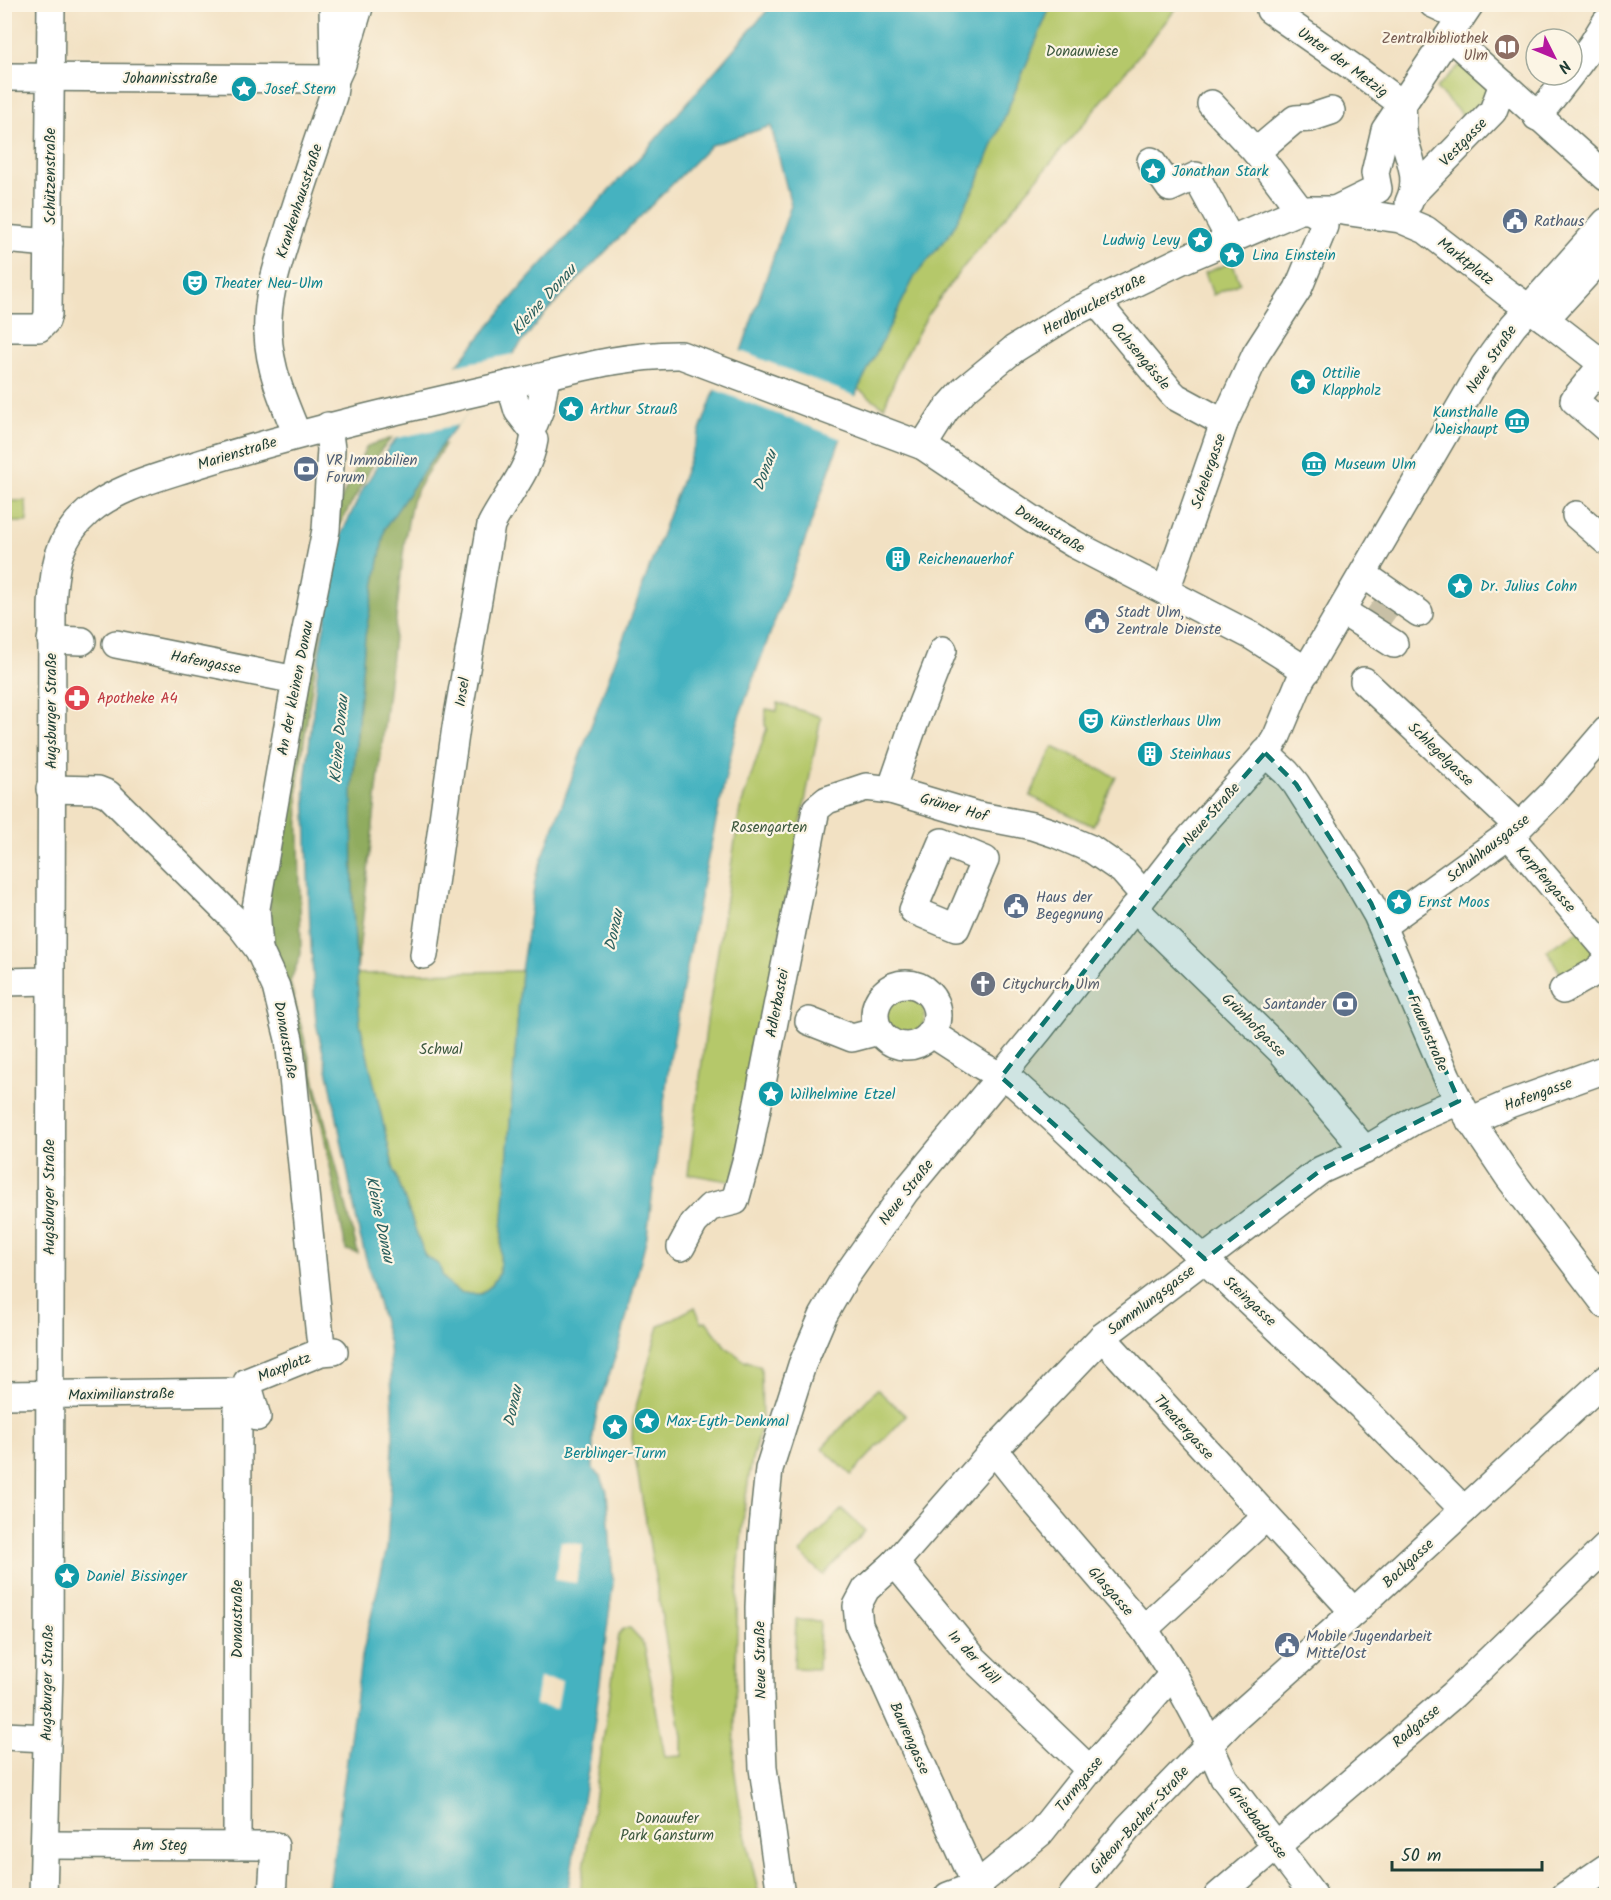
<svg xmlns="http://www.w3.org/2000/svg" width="1611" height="1900" font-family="Kalam,sans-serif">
	<rect width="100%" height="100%" fill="#fcf5e5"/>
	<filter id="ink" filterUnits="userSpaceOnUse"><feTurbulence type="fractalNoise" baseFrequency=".0167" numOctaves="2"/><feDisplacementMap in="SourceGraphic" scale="12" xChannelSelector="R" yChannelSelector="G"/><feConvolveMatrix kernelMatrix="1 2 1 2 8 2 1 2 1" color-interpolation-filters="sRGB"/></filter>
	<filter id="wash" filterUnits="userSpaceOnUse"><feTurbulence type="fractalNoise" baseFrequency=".008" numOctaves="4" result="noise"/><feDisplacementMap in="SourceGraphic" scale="24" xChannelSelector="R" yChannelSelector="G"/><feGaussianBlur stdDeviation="1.35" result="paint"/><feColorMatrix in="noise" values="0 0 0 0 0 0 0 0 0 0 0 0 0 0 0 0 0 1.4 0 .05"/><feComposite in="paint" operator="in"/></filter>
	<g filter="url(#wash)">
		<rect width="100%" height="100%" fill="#f2e1c3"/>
		<g fill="#b5c86b" stroke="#6a8250" stroke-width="1.5">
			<polygon points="1051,5 1179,5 1089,117 960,271 929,313 902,362 884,407 858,389 915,276 951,232 977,183"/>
			<polygon points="1464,61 1492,91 1464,117 1436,88"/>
			<polygon points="1232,262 1240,283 1213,295 1205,273"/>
			<polygon points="4,501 26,501 27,522 5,522"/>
			<polygon points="778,703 821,717 733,1182 688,1174 707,1021 740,809 767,728 765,725 766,709 777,711"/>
			<polygon points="1053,747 1116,777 1093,826 1030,796"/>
			<polygon points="1581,930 1600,963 1566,983 1547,950"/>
			<polygon points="521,971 499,1274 491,1286 480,1294 470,1294 459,1292 451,1286 443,1277 439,1265 425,1256 394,1170 360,1024 356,974"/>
			<circle cx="905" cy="1015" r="20"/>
			<polygon points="695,1307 702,1323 706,1321 725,1346 746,1362 747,1361 761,1367 762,1424 752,1459 745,1501 738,1574 734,1767 742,1820 759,1895 580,1895 619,1634 624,1628 630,1628 641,1640 645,1649 665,1757 682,1756 682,1737 632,1439 633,1417 659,1326"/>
			<polygon points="877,1389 906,1416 851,1475 822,1448"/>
			<polygon points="842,1509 865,1531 823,1575 800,1553"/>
			<polygon points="796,1620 820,1621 818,1669 794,1668"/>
		</g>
		<g fill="#90ac5f" stroke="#58744a" stroke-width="1.5">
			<polygon points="392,438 381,450 335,533 298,781 301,954 290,982 358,1253 346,1250 324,1135 310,1070 279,977 271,925 267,866 326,530 367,446"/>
			<polygon points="443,443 445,445 423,479 412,501 405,538 357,970 353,911 352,793 365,636 385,528"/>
		</g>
		<path fill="#44b2c0" stroke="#32787a" stroke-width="1.5" fill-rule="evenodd" d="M772 5H1051L977 183 951 232 915 276 858 389 808 532 739 717 704 876 669 1064 647 1236 620 1343 598 1407 593 1435V1469L601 1477 607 1492 613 1584 590 1758 567 1895 328 1896 361 1660 387 1548 393 1446V1409L389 1344 359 1232 330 1082 316 1023 310 928 305 782 320 650 341 535 363 489 387 450 522 286 649 147ZM771 126 791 205 734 372 723 368 536 875 521 971 499 1274 491 1286 481 1294H470L459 1292 451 1286 443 1277 439 1265 425 1256 394 1170 360 1024 353 911 352 789 365 636 385 528 443 443 545 313 711 145Z"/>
		<g fill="#f2e1c3">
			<polygon points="738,350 858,397 844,440 713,389 721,367 732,368"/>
			<polygon points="514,354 458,425 392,439 453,366"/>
			<polygon points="561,1541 583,1545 576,1583 555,1580"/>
			<polygon points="539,1678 562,1681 557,1709 535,1705"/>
		</g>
	</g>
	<g filter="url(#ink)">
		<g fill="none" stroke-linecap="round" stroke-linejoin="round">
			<polyline stroke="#c8c0a6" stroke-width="27" stroke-dasharray="27 14" stroke-linecap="butt" points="1377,619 1390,601"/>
			<g stroke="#697666" stroke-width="30">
				<g id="minor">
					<polyline points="333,4 334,63"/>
					<polyline points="1433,4 1461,17"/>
					<polyline points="1270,10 1358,71 1402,104"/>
					<polyline points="1572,72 1592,45 1606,22"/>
					<polyline points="4,77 335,79"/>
					<polyline points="1503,84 1606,177"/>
					<polyline points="1211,104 1256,152"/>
					<path d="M1402 104C1403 115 1402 127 1404 138 1410 161 1420 179 1409 202"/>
					<polyline points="1537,117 1570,75"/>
					<polyline points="1151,161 1170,188 1196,176 1231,241"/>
					<polyline points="1413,193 1493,111 1503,84 1450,37"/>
					<polyline points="1300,210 1256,152 1295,119 1310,118 1331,111"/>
					<polyline points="1335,210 1378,189 1375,173 1385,130 1470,4"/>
					<polyline points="4,239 49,243"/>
					<polyline points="1101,298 1104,311 1171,392 1176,397 1224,423"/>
					<polyline points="1545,319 1603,364 1574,400 1606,428"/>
					<polyline points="4,328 39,328 46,321 48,314 51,4"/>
					<polyline points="510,384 518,411 532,429 540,409 546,376"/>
					<path d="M297 434C284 403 269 368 268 333 266 299 277 268 287 235 301 189 317 143 333 96L335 79 342 64 360 4"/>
					<polyline points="923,446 945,411 964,390 1014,349 1070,314 1180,261 1300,210 1335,210 1400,219 1426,230 1507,293 1545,319 1603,256 1606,258"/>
					<polyline points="1576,515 1606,541"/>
					<polyline points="1363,574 1419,613"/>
					<polyline points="1166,590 1224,423 1256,354 1298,289 1324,226 1322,218 1311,210"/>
					<polyline points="1342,611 1394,644"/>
					<polyline points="51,640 82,641"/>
					<polyline points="116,644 296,680"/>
					<polyline points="943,650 911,732 891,790 975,815 1032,826 1056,834 1091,849 1123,871 1144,895"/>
					<polyline points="1364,681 1519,827"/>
					<polyline points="1265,753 1286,772 1296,784 1354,875 1377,915 1447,1077 1465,1112 1508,1176 1606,1305"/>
					<polyline points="50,789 98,790 108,794 240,925 259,950 276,987 289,1039 320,1337"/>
					<polyline points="1509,835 1606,949"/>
					<polygon points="942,842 985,860 956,928 913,910"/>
					<polyline points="1134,908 1281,1051 1365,1150"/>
					<polyline points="1382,926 1519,827 1552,794 1606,731"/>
					<polyline points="259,950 256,908 296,680 326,530 331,449 328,426"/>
					<path d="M424 955 456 727 491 525C505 497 529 472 534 440"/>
					<polyline points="4,982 50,981"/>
					<circle cx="906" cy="1015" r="31"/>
					<polyline points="1563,990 1595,972 1606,962"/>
					<polyline points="809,1021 852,1038 879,1031"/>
					<polyline points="931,1033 982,1066 1015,1084 1057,1122 1361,1406 1464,1510"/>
					<polyline points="1470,1121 1509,1104 1606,1069"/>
					<polyline points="681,1247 694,1223 710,1207 735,1201 748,1154 816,809 827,800 866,787 891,790"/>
					<polyline points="1102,1337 1354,1612"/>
					<polyline points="4,1395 238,1392 237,1846"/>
					<polyline points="257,1417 247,1382 321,1352 334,1351"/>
					<polyline points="994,1450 1036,1503 1144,1629 1173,1674 1198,1720 1224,1778 1314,1896"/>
					<polyline points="895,1563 994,1450 1102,1337 1321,1170 1365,1150 1415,1120 1459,1101"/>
					<polyline points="1144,1629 1266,1517"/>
					<polyline points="4,1736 47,1738"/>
					<polyline points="45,1845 275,1846 272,1896"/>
					<path d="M43 1896 49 1670 52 606C54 568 57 539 88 512 117 487 160 477 196 465 300 432 405 408 512 384 568 371 624 354 681 355L923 446 1032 519 1074 544 1252 636 1307 671"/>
					<polyline points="781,1896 763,1768 760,1694 759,1607 762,1537 769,1469 802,1365 823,1316 846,1276 905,1192 1039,1030 1183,846 1270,748 1277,736 1300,681 1484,366 1513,326 1606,222"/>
					<polyline points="948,1896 977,1885 1040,1833 1090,1770 1173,1674"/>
					<polyline points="981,1896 859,1625 857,1606 866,1589 895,1563 974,1659 1090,1770"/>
					<polyline points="1072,1896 1128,1828 1232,1721 1331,1633 1606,1379"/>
					<polyline points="1218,1896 1453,1695 1606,1547"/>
					<polyline points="1565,1896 1606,1868"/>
				</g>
			</g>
			<use href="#minor" stroke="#fff" stroke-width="27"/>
		</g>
	</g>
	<path fill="#0f766e" fill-opacity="0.2" stroke="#0f766e" stroke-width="4.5" stroke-dasharray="12 8" stroke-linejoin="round" d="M1265 753 1296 784 1371 903 1459 1101 1321 1170 1205 1259 1001 1077 1183 846Z"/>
	<defs>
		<g id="library-disc" transform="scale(1.35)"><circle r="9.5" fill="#8d6e63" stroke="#fcf5e5"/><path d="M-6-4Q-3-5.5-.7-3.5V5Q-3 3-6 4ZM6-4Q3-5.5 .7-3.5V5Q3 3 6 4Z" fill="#fff"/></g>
		<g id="sight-disc" transform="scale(1.35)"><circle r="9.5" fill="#0f9aa8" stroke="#fcf5e5"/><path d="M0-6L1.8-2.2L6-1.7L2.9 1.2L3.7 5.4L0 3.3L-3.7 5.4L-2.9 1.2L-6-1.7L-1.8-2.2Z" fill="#fff"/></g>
		<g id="civic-disc" transform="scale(1.35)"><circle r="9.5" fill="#5c6f8a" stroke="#fcf5e5"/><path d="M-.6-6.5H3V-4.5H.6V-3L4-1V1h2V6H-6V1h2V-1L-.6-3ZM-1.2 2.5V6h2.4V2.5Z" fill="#fff"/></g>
		<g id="theatre-disc" transform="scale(1.35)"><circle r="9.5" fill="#0f9aa8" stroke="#fcf5e5"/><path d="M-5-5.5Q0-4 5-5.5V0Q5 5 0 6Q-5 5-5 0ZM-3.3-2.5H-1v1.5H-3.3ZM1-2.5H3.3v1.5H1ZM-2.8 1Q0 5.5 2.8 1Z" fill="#fff"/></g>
		<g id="museum-disc" transform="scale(1.35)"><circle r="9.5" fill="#0f9aa8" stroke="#fcf5e5"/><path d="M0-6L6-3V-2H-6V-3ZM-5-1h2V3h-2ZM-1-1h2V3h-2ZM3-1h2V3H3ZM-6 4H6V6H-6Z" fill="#fff"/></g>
		<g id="bank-disc" transform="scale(1.35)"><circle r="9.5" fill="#5c6f8a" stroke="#fcf5e5"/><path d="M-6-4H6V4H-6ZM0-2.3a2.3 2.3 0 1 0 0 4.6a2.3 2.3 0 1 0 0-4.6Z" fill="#fff"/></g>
		<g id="building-disc" transform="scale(1.35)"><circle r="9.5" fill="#0f9aa8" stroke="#fcf5e5"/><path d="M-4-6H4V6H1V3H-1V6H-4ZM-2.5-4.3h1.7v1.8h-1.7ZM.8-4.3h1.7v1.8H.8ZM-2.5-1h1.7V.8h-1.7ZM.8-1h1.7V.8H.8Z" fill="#fff"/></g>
		<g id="pharmacy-disc" transform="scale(1.35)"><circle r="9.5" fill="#e0444e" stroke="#fcf5e5"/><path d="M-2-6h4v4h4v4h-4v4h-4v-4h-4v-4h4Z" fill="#fff"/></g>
		<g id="church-disc" transform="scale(1.35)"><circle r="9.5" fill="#6b7280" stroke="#fcf5e5"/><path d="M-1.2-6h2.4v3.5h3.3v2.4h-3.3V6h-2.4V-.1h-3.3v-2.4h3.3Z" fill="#fff"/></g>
	</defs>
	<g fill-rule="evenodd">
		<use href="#library-disc" x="1507" y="47"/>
		<use href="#sight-disc" x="244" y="89"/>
		<use href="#sight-disc" x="1153" y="171"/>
		<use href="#civic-disc" x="1515" y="221"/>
		<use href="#sight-disc" x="1200" y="240"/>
		<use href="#sight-disc" x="1232" y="255"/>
		<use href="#theatre-disc" x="195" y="283"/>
		<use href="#sight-disc" x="1303" y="382"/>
		<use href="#sight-disc" x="571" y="409"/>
		<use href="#museum-disc" x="1517" y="421"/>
		<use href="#museum-disc" x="1314" y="464"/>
		<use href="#bank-disc" x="306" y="469"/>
		<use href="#building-disc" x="898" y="559"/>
		<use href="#sight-disc" x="1460" y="586"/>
		<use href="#civic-disc" x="1097" y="621"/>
		<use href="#pharmacy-disc" x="77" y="698"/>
		<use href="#theatre-disc" x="1091" y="721"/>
		<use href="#building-disc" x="1150" y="754"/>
		<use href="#sight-disc" x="1399" y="902"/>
		<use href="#civic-disc" x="1016" y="906"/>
		<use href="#church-disc" x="983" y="984"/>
		<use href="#bank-disc" x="1345" y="1004"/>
		<use href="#sight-disc" x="771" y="1094"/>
		<use href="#sight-disc" x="647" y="1421"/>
		<use href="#sight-disc" x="615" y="1427"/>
		<use href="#sight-disc" x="67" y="1576"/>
		<use href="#civic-disc" x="1287" y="1645"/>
	</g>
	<g text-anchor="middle" stroke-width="4.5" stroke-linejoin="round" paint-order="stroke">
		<g font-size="15" fill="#785e54" stroke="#fcf5e5" text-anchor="end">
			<text x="1488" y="43">Zentralbibliothek<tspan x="1488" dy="17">Ulm</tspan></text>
		</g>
		<g font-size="15" fill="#3d593f" stroke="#fcf5e5">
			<text x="1082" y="56">Donauwiese</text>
			<text x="769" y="832">Rosengarten</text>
			<text x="441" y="1054">Schwal</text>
			<text x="667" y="1823">Donauufer<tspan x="667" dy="17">Park Gansturm</tspan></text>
		</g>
		<g font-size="15" fill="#1f3d34" stroke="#fcf5e5">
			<text transform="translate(1343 62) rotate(36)" y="5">Unter der Metzig</text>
			<text x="170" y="83">Johannisstraße</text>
			<text transform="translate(1463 142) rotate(-46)" y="5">Vestgasse</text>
			<text transform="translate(50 176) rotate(-90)" y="5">Schützenstraße</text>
			<text transform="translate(299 201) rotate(-72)" y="5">Krankenhausstraße</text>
			<text transform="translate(1466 261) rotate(38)" y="5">Marktplatz</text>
			<text transform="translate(1094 304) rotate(-28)" y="5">Herdbruckerstraße</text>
			<text transform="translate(1141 356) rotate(50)" y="5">Ochsengässle</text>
			<text transform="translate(1491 359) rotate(-56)" y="5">Neue Straße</text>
			<text transform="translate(237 453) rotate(-17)" y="5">Marienstraße</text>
			<text transform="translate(1208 471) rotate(-71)" y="5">Schelergasse</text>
			<text transform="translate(1050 529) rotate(31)" y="5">Donaustraße</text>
			<text transform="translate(206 662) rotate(11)" y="5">Hafengasse</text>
			<text transform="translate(295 688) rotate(-79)" y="5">An der kleinen Donau</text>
			<text transform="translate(462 692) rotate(-81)" y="5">Insel</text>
			<text transform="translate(51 711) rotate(-90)" y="5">Augsburger Straße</text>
			<text transform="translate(1441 754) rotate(44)" y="5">Schlegelgasse</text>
			<text transform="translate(954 807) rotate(16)" y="5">Grüner Hof</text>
			<text transform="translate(1211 814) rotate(-49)" y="5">Neue Straße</text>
			<text transform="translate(1488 848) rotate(-38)" y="5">Schuhhausgasse</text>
			<text transform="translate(1546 879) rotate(49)" y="5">Karpfengasse</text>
			<text transform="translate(777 1003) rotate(-79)" y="5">Adlerbastei</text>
			<text transform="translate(1254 1025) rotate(45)" y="5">Grünhofgasse</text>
			<text transform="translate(1428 1033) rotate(67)" y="5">Frauenstraße</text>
			<text transform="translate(286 1040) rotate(80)" y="5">Donaustraße</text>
			<text transform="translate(1538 1094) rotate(-20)" y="5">Hafengasse</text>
			<text transform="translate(906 1192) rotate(-52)" y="5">Neue Straße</text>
			<text transform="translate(49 1197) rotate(-90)" y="5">Augsburger Straße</text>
			<text transform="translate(1151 1300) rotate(-37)" y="5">Sammlungsgasse</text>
			<text transform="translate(1250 1301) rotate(43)" y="5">Steingasse</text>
			<text transform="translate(284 1367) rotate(-22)" y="5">Maxplatz</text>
			<text transform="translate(121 1394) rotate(-1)" y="5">Maximilianstraße</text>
			<text transform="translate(1184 1427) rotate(48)" y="5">Theatergasse</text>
			<text transform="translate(1408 1563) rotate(-43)" y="5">Bockgasse</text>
			<text transform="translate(1111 1591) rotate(49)" y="5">Glasgasse</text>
			<text transform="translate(237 1619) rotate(-90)" y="5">Donaustraße</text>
			<text transform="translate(974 1657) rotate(47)" y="5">In der Höll</text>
			<text transform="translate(760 1660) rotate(-91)" y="5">Neue Straße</text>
			<text transform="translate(47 1683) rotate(-89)" y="5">Augsburger Straße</text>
			<text transform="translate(1416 1726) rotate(-40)" y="5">Radgasse</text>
			<text transform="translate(910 1738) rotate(66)" y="5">Baurengasse</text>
			<text transform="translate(1079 1784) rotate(-51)" y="5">Turmgasse</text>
			<text transform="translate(1139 1820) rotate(-48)" y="5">Gideon-Bacher-Straße</text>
			<text transform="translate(1258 1822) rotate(53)" y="5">Griesbadgasse</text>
			<text x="160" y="1850">Am Steg</text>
		</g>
		<g font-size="15" fill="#0d838f" stroke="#fcf5e5" text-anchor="start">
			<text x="264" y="94">Josef Stern</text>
			<text x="1172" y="176">Jonathan Stark</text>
			<text x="1180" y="245" text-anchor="end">Ludwig Levy</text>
			<text x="1252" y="260">Lina Einstein</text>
			<text x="214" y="288">Theater Neu-Ulm</text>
			<text x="1322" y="378">Ottilie<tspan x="1322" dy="17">Klappholz</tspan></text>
			<text x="590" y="414">Arthur Strauß</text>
			<text x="1498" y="417" text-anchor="end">Kunsthalle<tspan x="1498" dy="17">Weishaupt</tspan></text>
			<text x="1334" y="469">Museum Ulm</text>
			<text x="918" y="564">Reichenauerhof</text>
			<text x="1480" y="591">Dr. Julius Cohn</text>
			<text x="1110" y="726">Künstlerhaus Ulm</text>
			<text x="1170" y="759">Steinhaus</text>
			<text x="1418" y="907">Ernst Moos</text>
			<text x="790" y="1099">Wilhelmine Etzel</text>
			<text x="666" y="1426">Max-Eyth-Denkmal</text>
			<text x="615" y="1458" text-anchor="middle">Berblinger-Turm</text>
			<text x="86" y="1581">Daniel Bissinger</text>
		</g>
		<g font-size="15" fill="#4e5e75" stroke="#fcf5e5" text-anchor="start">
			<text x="1534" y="226">Rathaus</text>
			<text x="326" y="465">VR Immobilien<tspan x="326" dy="17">Forum</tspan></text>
			<text x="1116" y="617">Stadt Ulm,<tspan x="1116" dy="17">Zentrale Dienste</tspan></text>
			<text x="1036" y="902">Haus der<tspan x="1036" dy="17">Begegnung</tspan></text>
			<text x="1326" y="1009" text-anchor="end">Santander</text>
			<text x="1306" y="1641">Mobile Jugendarbeit<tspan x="1306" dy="17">Mitte/Ost</tspan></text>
		</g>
		<g font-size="15" fill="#be3a42" stroke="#fcf5e5" text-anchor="start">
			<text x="97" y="703">Apotheke A4</text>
		</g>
		<g font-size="15" fill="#5b616d" stroke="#fcf5e5" text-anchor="start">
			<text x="1002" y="989">Citychurch Ulm</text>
		</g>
		<g font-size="16" font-style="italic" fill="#2a605e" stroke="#fcf5e5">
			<text transform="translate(543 299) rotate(-48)" y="6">Kleine Donau</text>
			<text transform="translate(764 470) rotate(-69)" y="6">Donau</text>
			<text transform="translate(338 739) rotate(-85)" y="6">Kleine Donau</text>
			<text transform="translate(613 930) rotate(-78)" y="6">Donau</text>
			<text transform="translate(381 1219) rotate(78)" y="6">Kleine Donau</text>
			<text transform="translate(512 1406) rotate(-78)" y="6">Donau</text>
		</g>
	</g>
	<rect width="1611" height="1900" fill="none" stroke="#fcf5e5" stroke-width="24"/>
	<g transform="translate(1554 57) rotate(133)"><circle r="28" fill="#fcf5e5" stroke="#a4ab9e" stroke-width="1.5"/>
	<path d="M0-4.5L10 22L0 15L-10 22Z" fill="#b5179e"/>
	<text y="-9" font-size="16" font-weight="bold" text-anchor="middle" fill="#1f3d34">N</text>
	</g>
	<path d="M1392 1861v9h150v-9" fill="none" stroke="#1f3d34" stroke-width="3"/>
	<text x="1401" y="1861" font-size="18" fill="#1f3d34" stroke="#fcf5e5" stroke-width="4.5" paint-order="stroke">50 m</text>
</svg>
